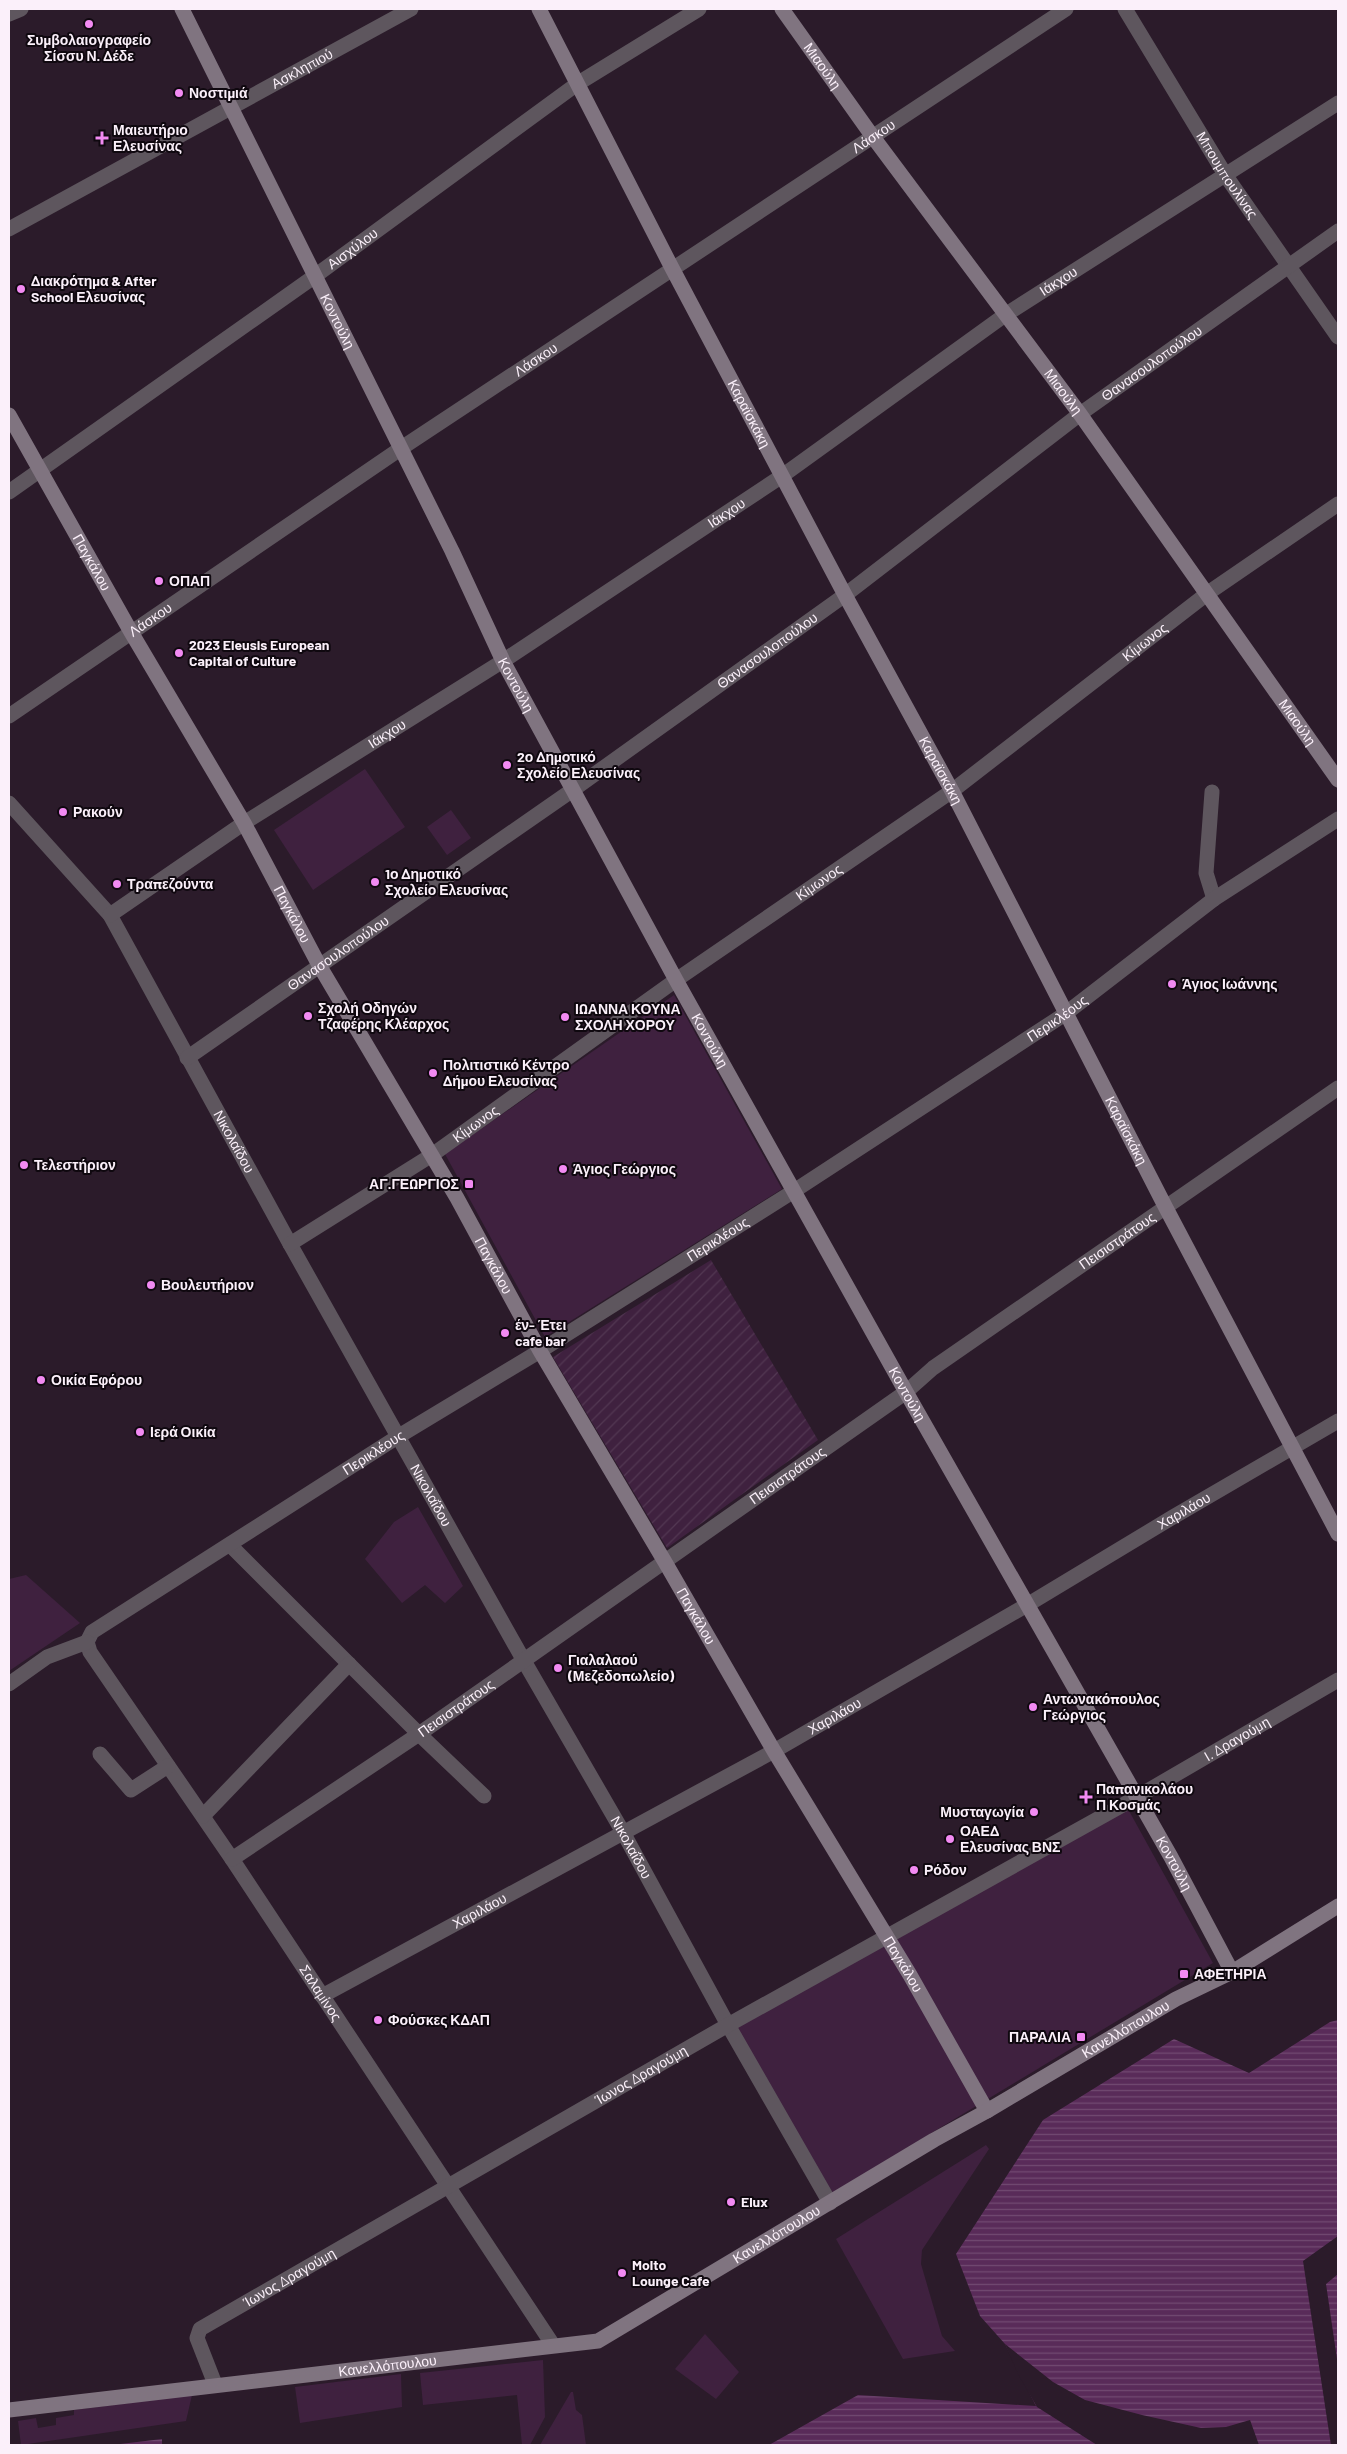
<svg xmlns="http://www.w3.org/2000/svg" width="1347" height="2454" font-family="Barlow,sans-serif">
	<defs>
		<pattern id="garden-furrows" width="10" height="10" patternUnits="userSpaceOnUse" patternTransform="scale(1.25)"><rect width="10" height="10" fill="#3f213f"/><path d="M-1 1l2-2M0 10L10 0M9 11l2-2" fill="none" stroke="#523752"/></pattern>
		<pattern id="water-rules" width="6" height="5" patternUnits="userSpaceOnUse" patternTransform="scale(1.25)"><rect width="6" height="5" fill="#592b59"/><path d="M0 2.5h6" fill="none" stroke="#724a72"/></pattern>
	</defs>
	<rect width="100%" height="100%" fill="#2b1b2a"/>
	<g fill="#3f213f">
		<polygon points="365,769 405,827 313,890 274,830"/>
		<polygon points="451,810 471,838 447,855 427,827"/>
		<polygon points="674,995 782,1189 545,1337 445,1154"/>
		<polygon points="418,1507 463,1586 445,1603 425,1585 402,1603 365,1559 394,1522"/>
		<polygon points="26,1575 80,1623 9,1671 9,1579"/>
		<polygon points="1128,1809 1213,1963 832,2193 736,2027"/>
		<polygon points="986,2145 989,2149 922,2250 921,2264 942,2336 955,2351 903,2359 836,2239"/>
		<polygon points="705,2334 739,2372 716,2399 675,2369"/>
		<polygon points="543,2360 545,2417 530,2445 522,2445 517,2395 423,2405 420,2373"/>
		<polygon points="401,2374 402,2407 300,2423 295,2387"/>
		<polygon points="571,2392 573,2392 576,2410 582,2415 586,2445 540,2445"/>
		<polygon points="192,2395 186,2421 21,2445 18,2421 36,2418 38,2428 56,2425 56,2418 74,2415 74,2410"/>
	</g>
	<polygon fill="url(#garden-furrows)" points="711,1260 818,1440 667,1548 553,1357"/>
	<g fill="url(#water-rules)">
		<polygon points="1338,2020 1338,2445 769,2445 858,2395 1036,2406 1005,2344 980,2316 956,2254 1043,2120 1174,2039 1249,2073 1330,2022"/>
		<polygon points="162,2439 162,2445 112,2445"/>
	</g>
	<g fill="#2b1b2a">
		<polygon points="1338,2236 1338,2274 1326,2284 1338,2366 1338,2445 1331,2445 1303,2261"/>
		<polygon points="1005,2344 1053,2382 1085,2400 1142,2415 1201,2428 1226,2427 1250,2420 1259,2445 1097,2445 1037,2407 1018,2374"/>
	</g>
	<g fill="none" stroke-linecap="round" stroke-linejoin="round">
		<g stroke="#5e565e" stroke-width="15">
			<path id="s1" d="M1125 9 1226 176 1338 337"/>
			<polyline points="9,14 21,9"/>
			<path id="s2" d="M9 229 411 9"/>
			<path id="s3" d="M9 492 315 276 577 84 699 9"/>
			<path id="s4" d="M9 716 400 449 1066 9"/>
			<polyline points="1212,792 1206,873 1214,899"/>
			<path id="s5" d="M9 803 110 915 290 1244 524 1661 624 1834 728 2025 830 2203"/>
			<path id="s6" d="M110 915 244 823 503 661 782 476 1005 315 1338 103"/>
			<path id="s7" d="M187 1058 574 789 845 595 1080 414 1338 231"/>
			<path id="s8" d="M290 1244 432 1155 676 980 952 791 1208 593 1338 504"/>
			<polyline points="230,1545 419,1734 484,1796"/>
			<path id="s9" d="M87 1642 92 1632 399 1436 540 1351 794 1191 1065 1014 1214 899 1338 819"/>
			<path id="s10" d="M87 1642 90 1652 232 1859 553 2345"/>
			<polyline points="9,1684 47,1657 87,1642"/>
			<polyline points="100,1754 131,1790 168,1766"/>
			<polyline points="203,1816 349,1664"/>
			<path id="s11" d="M232 1859 419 1734 906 1392 933 1368 1338 1088"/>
			<path id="s12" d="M322 1996 774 1751 1027 1605 1173 1517 1338 1421"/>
			<path id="s13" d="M215 2384 197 2338 200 2329 728 2025 1137 1797 1338 1680"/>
		</g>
		<g stroke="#807480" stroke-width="15">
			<path id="s14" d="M182 9 452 551 503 661 676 980 906 1392 1171 1857 1232 1972"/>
			<path id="s15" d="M539 9 672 268 845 595 952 791 1166 1208 1338 1534"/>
			<path id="s16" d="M782 9 873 137 1080 414 1338 780"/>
			<path id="s17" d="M9 415 131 632 244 823 319 965 457 1198 540 1351 665 1562 774 1751 910 1975 987 2111"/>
			<path id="s18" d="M9 2410 598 2341 934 2140 987 2111 1176 1999 1232 1972 1338 1906"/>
		</g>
	</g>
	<g fill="#f28af2" stroke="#0f080f" stroke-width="2">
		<circle cx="89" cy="24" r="5"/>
		<circle cx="179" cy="93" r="5"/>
		<path d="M99.5 130.5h5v5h5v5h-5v5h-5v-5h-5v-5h5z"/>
		<circle cx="21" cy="289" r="5"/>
		<circle cx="159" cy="581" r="5"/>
		<circle cx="179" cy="653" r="5"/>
		<circle cx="507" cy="765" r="5"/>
		<circle cx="63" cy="812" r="5"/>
		<circle cx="375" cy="882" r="5"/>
		<circle cx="117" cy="884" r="5"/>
		<circle cx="1172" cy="984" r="5"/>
		<circle cx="308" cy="1016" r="5"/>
		<circle cx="565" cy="1017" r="5"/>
		<circle cx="433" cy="1073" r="5"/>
		<circle cx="24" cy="1165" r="5"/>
		<circle cx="563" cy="1169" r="5"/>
		<rect x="464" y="1179" width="10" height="10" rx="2.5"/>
		<circle cx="151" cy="1285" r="5"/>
		<circle cx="505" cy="1333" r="5"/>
		<circle cx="41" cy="1380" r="5"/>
		<circle cx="140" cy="1432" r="5"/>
		<circle cx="558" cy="1668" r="5"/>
		<circle cx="1033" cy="1707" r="5"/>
		<path d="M1083.5 1789.5h5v5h5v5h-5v5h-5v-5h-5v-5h5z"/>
		<circle cx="1034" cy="1812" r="5"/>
		<circle cx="950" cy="1839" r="5"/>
		<circle cx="914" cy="1870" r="5"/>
		<rect x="1179" y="1969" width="10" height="10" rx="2.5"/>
		<circle cx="378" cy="2020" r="5"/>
		<rect x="1076" y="2032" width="10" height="10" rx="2.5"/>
		<circle cx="731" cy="2202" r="5"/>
		<circle cx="622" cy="2273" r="5"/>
	</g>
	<g text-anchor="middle" stroke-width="4" stroke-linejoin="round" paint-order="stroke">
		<g font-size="14" font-weight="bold" fill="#fbf0fa" stroke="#0f080f" text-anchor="start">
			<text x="89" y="45" text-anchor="middle">Συμβολαιογραφείο<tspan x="89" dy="16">Σίσσυ Ν. Δέδε</tspan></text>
			<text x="189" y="98">Νοστιμιά</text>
			<text x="113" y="135">Μαιευτήριο<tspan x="113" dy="16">Ελευσίνας</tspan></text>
			<text x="31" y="286">Διακρότημα &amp; After<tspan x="31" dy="16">School Ελευσίνας</tspan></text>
			<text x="169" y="586">ΟΠΑΠ</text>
			<text x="189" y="650">2023 Eleusis European<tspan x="189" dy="16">Capital of Culture</tspan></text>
			<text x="517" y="762">2ο Δημοτικό<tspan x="517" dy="16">Σχολείο Ελευσίνας</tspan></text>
			<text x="73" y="817">Ρακούν</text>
			<text x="385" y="879">1ο Δημοτικό<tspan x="385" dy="16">Σχολείο Ελευσίνας</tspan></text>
			<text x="127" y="889">Τραπεζούντα</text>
			<text x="1182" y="989">Άγιος Ιωάννης</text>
			<text x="318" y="1013">Σχολή Οδηγών<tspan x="318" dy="16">Τζαφέρης Κλέαρχος</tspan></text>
			<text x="575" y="1014">ΙΩΑΝΝΑ ΚΟΥΝΑ<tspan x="575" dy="16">ΣΧΟΛΗ ΧΟΡΟΥ</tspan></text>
			<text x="443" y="1070">Πολιτιστικό Κέντρο<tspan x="443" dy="16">Δήμου Ελευσίνας</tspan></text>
			<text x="34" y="1170">Τελεστήριον</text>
			<text x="573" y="1174">Άγιος Γεώργιος</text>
			<text x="459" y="1189" text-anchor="end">ΑΓ.ΓΕΩΡΓΙΟΣ</text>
			<text x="161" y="1290">Βουλευτήριον</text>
			<text x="515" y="1330">έν- Έτει<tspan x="515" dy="16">cafe bar</tspan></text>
			<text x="51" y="1385">Οικία Εφόρου</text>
			<text x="150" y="1437">Ιερά Οικία</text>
			<text x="568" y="1665">Γιαλαλαού<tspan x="568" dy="16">(Μεζεδοπωλείο)</tspan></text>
			<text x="1043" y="1704">Αντωνακόπουλος<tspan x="1043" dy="16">Γεώργιος</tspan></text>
			<text x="1096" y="1794">Παπανικολάου<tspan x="1096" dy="16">Π Κοσμάς</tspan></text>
			<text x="1024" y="1817" text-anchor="end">Μυσταγωγία</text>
			<text x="960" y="1836">ΟΑΕΔ<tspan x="960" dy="16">Ελευσίνας ΒΝΣ</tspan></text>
			<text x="924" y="1875">Ρόδον</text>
			<text x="1194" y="1979">ΑΦΕΤΗΡΙΑ</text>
			<text x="388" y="2025">Φούσκες ΚΔΑΠ</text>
			<text x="1071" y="2042" text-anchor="end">ΠΑΡΑΛΙΑ</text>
			<text x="741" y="2207">Elux</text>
			<text x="632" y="2270">Molto<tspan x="632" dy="16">Lounge Cafe</tspan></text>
		</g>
		<g font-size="14" fill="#fbf0fa" stroke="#0f080f">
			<text dy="5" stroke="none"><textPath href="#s16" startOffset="70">Μιαούλη</textPath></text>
			<text dy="5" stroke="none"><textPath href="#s2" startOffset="334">Ασκληπιού</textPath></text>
			<text dy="5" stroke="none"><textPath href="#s4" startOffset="1041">Λάσκου</textPath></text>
			<text dy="5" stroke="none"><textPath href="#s1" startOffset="195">Μπουμπουλίνας</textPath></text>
			<text dy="5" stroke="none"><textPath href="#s3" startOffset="421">Αισχύλου</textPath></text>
			<text dy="5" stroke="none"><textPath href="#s6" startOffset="1141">Ιάκχου</textPath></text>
			<text dy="5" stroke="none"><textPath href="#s14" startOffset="349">Κοντούλη</textPath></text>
			<text dy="5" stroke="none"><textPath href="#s4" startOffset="636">Λάσκου</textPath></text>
			<text dy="5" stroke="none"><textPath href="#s7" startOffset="1189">Θανασουλοπούλου</textPath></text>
			<text dy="5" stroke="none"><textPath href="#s16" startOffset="475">Μιαούλη</textPath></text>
			<text dy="5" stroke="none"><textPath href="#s15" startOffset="456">Καραϊσκάκη</textPath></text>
			<text dy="5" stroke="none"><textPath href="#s6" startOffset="736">Ιάκχου</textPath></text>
			<text dy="5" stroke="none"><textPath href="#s17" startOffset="169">Παγκάλου</textPath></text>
			<text dy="5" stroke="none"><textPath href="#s4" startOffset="171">Λάσκου</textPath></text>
			<text dy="5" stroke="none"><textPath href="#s8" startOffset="1046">Κίμωνος</textPath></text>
			<text dy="5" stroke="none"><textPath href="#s7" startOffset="709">Θανασουλοπούλου</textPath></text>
			<text dy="5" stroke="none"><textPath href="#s14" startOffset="754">Κοντούλη</textPath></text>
			<text dy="5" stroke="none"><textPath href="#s16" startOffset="880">Μιαούλη</textPath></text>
			<text dy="5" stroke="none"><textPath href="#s6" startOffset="331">Ιάκχου</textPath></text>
			<text dy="5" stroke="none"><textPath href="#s15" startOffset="861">Καραϊσκάκη</textPath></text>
			<text dy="5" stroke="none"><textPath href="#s8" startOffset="641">Κίμωνος</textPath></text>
			<text dy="5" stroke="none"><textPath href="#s17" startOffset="574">Παγκάλου</textPath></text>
			<text dy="5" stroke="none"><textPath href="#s7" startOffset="184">Θανασουλοπούλου</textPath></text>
			<text dy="5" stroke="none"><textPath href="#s9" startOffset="1155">Περικλέους</textPath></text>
			<text dy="5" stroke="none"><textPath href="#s14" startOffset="1159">Κοντούλη</textPath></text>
			<text dy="5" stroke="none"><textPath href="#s8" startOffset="221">Κίμωνος</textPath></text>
			<text dy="5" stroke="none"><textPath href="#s15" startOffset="1266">Καραϊσκάκη</textPath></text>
			<text dy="5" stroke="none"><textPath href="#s5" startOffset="409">Νικολαΐδου</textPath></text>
			<text dy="5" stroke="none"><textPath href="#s9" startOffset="750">Περικλέους</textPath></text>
			<text dy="5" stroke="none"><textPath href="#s11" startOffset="1080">Πεισιστράτους</textPath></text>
			<text dy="5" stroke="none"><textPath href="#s17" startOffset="979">Παγκάλου</textPath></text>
			<text dy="5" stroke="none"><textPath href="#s14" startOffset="1564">Κοντούλη</textPath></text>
			<text dy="5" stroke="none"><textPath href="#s9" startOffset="345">Περικλέους</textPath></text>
			<text dy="5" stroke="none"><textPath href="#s11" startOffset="675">Πεισιστράτους</textPath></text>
			<text dy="5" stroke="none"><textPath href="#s5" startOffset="814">Νικολαΐδου</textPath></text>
			<text dy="5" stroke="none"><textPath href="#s12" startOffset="989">Χαριλάου</textPath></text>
			<text dy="5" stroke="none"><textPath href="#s17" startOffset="1384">Παγκάλου</textPath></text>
			<text dy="5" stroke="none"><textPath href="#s11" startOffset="270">Πεισιστράτους</textPath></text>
			<text dy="5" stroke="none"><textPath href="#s12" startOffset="584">Χαριλάου</textPath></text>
			<text dy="5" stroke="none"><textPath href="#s13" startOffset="1252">Ι. Δραγούμη</textPath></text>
			<text dy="5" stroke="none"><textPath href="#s5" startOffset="1219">Νικολαΐδου</textPath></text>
			<text dy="5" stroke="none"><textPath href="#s14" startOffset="2104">Κοντούλη</textPath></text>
			<text dy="5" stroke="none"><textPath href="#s12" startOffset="179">Χαριλάου</textPath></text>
			<text dy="5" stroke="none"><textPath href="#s17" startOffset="1789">Παγκάλου</textPath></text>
			<text dy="5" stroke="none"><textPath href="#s10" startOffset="422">Σαλαμίνος</textPath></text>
			<text dy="5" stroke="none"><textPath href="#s18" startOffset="1206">Κανελλόπουλου</textPath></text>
			<text dy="5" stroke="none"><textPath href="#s13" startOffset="568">Ίωνος Δραγούμη</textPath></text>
			<text dy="5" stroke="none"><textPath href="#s18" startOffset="801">Κανελλόπουλου</textPath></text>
			<text dy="5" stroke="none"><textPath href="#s13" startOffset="162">Ίωνος Δραγούμη</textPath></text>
			<text dy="5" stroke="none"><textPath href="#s18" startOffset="381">Κανελλόπουλου</textPath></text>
		</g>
	</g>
	<rect width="1347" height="2454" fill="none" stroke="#fbf0fa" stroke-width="20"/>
</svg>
